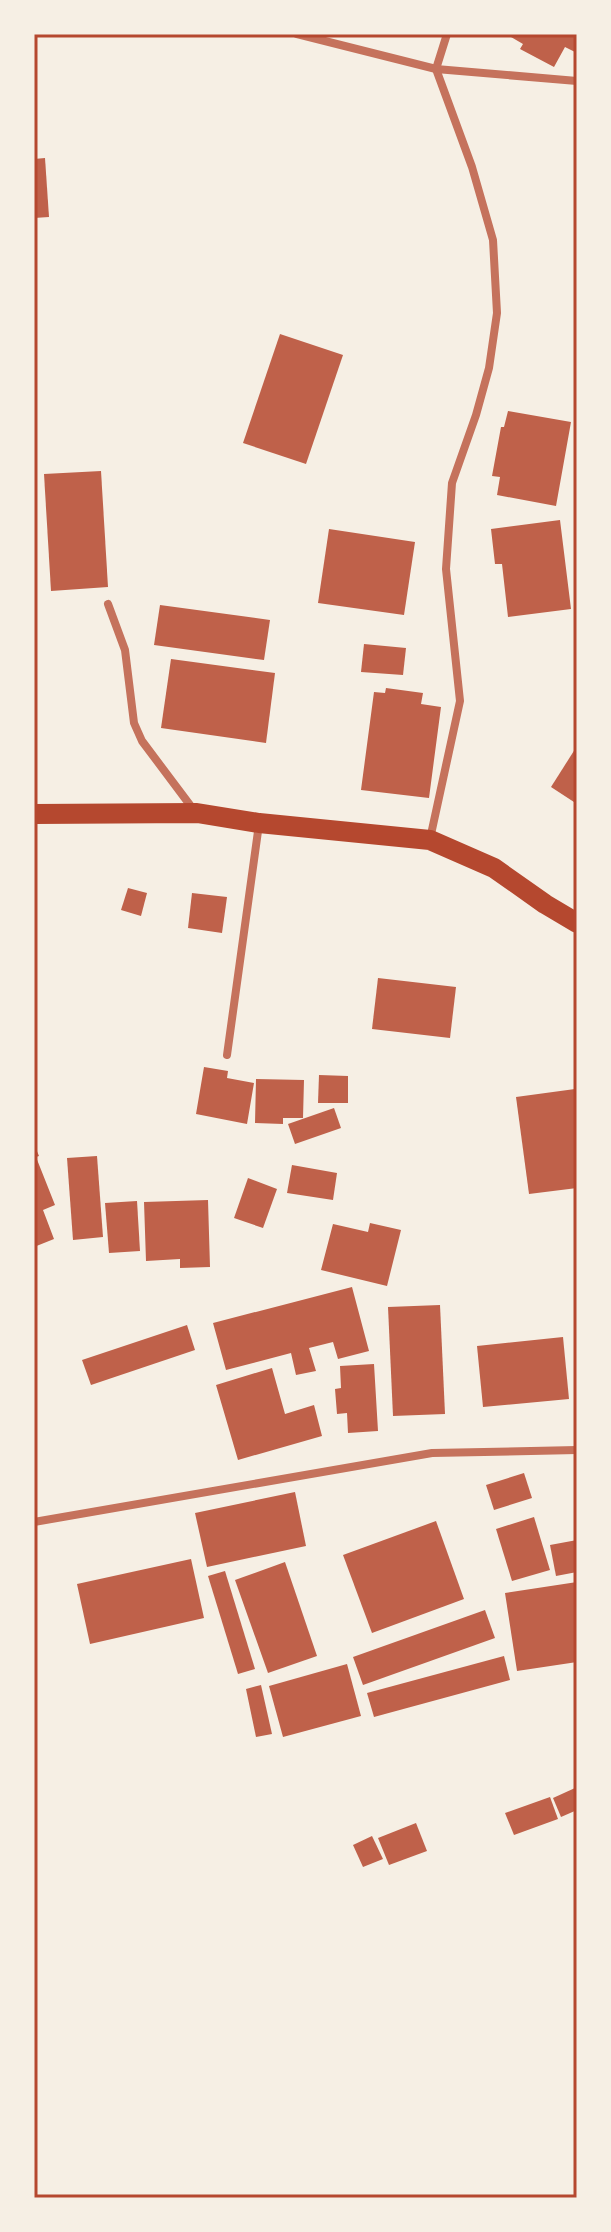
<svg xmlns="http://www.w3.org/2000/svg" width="611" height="2232" font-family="'Nunito Sans',sans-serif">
	<rect width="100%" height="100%" fill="#f6efe4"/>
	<g fill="#bf614a">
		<polygon points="506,34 577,34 577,53 565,47 554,67 520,49 523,44"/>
		<polygon points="45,158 49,217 34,218 34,159"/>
		<polygon points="280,334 343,355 306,464 243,443"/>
		<polygon points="508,411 571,422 556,506 497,495 500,477 492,476 501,427 504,427"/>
		<polygon points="101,471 108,587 51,591 44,474"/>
		<polygon points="560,520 571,609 508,617 502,564 495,564 491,529"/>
		<polygon points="329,529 415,542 404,615 318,603"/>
		<polygon points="160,605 270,620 264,660 154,645"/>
		<polygon points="364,644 406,648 403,675 361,672"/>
		<polygon points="171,659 275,673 266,743 161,728"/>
		<polygon points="386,688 423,693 421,704 441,707 429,798 361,790 374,692 385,693"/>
		<polygon points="577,746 577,804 551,787"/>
		<polygon points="128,888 147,893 141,916 121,910"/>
		<polygon points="192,893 227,897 222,933 188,928"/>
		<polygon points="378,978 456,987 450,1038 372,1029"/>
		<polygon points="204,1067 228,1071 227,1078 254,1083 247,1124 196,1114"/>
		<polygon points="319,1075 348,1076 348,1103 318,1103"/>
		<polygon points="256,1079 304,1080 303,1118 283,1118 283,1124 255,1123"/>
		<polygon points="575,1089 577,1188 529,1194 516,1097"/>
		<polygon points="334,1108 341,1128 295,1144 288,1124"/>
		<polygon points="34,1144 39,1156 36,1157 55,1205 43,1210 54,1239 34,1247"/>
		<polygon points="97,1156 103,1237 73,1240 67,1158"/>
		<polygon points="292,1165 337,1173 333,1200 287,1193"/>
		<polygon points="248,1178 277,1189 263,1228 234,1218"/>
		<polygon points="208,1200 210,1267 180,1268 180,1259 146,1261 144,1202"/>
		<polygon points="137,1201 140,1251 109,1253 105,1203"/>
		<polygon points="370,1223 401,1230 387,1286 321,1270 333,1224 368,1232"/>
		<polygon points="352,1287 369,1351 338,1359 333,1342 309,1348 316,1371 296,1375 291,1353 226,1370 213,1323"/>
		<polygon points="440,1305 445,1414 393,1416 388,1307"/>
		<polygon points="187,1325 195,1350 91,1385 82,1360"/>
		<polygon points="563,1337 569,1399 483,1407 477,1346"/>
		<polygon points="374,1364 378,1431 348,1433 347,1413 337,1414 335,1389 341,1388 340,1366"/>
		<polygon points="272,1368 285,1414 314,1405 322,1436 238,1460 216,1385"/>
		<polygon points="524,1473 532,1498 494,1510 486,1485"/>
		<polygon points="295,1492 306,1546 207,1567 195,1513"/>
		<polygon points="534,1517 550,1570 512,1581 496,1529"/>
		<polygon points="436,1521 464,1599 372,1633 343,1555"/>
		<polygon points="577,1540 577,1572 556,1576 550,1545"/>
		<polygon points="191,1559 204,1618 90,1644 77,1584"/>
		<polygon points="285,1562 317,1656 268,1673 235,1580"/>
		<polygon points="225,1571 255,1669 238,1674 208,1576"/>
		<polygon points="577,1582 577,1662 517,1671 505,1593"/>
		<polygon points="485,1610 495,1638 363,1685 353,1657"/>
		<polygon points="504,1656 510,1680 374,1717 367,1693"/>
		<polygon points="347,1664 361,1716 283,1737 269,1686"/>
		<polygon points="261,1685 272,1734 256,1737 246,1689"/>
		<polygon points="575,1788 577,1810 561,1817 553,1798"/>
		<polygon points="550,1797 558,1819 514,1835 505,1813"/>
		<polygon points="416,1823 427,1851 389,1865 378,1838"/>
		<polygon points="372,1836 383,1859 363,1867 353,1845"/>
	</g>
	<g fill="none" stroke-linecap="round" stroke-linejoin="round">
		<g stroke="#c5725c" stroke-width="8">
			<polyline points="297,34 436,69 577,81"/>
			<polyline points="108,604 125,650 134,723 142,741 193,809"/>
			<polyline points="430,839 460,701 446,569 452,483 476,415 489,368 497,313 493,240 472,167 436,69 447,34"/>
			<polyline points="227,1055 259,824"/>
			<polyline points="34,1522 432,1453 577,1450"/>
		</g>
		<polyline stroke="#b5482f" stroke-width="20" points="34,814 197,813 259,823 430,840 494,868 545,904 577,923"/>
	</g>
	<rect width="611" height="2232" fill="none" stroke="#f6efe4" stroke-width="72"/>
	<rect x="36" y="36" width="539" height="2160" fill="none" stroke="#b5482f" stroke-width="3"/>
</svg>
